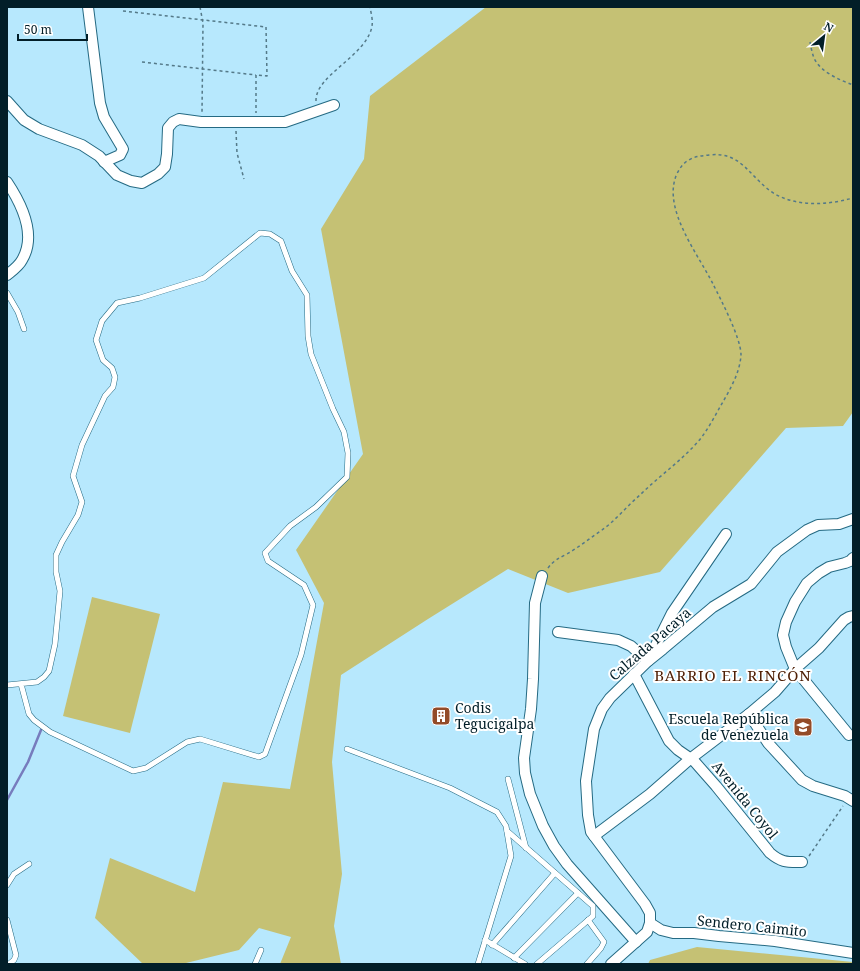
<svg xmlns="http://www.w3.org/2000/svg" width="860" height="971" font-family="'Noto Serif',serif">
	<rect width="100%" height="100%" fill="#b7e8fd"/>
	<g fill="#c5c174">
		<polygon points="486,7 853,7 853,412 843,426 786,428 660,572 568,593 508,569 428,619 341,675 332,762 342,874 334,926 341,964 280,964 291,937 259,928 239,950 182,964 143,964 95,918 110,858 195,892 223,782 290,789 324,603 296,550 363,454 321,229 364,159 370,96"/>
		<polygon points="92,597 160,614 130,733 63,716"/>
		<polygon points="697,947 853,962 853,964 648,964 650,960"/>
	</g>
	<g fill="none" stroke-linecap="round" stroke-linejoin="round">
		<polyline stroke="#777cbd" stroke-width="2.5" points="7,800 28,762 41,730"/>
		<g stroke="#256a83" stroke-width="6">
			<g id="service">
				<polyline points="7,293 18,312 24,329"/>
				<polyline points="7,685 37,682 44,677 49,671 55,644 60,591 56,572 56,555 62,542 78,515 82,502 73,476 82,445 105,396 113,387 115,377 112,368 103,360 96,340 102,321 117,303 140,298 204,278 260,233 270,234 281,241 292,271 307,295 308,336 311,354 333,409 344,432 348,453 347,477 316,507 290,526 265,553 268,561 304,585 313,605 301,655 265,754 259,757 200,739 187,742 146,768 133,771 50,732 34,720 29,714 21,684"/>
				<polyline points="347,749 450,788 497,812 506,826 511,856 478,964"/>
				<polyline points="508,779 526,848"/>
				<polyline points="507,831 593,906 593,916 537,964"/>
				<polyline points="7,885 14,874 29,864"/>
				<polyline points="7,920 16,955 14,960 9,964"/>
				<polyline points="485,940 525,964"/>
				<polyline points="492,945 555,873"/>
				<polyline points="514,958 578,893"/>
				<polyline points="255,964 261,950"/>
				<polyline points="587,964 601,948 604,942 588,920"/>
			</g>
		</g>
		<g stroke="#256a83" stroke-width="12">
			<g id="minor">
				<polyline points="88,7 100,103 104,117 123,149 120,155 104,162"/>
				<polyline points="7,101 24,120 39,129 82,145 99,156 117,175 131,181 142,183 158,174 165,167 167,154 168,128 173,122 179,119 201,122 285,122 334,105"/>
				<path d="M7 182C21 203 37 235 22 260 19 266 12 271 7 275"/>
				<polyline points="542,576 535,603 533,679 531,709 524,758 525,773 530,794 543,826 554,846 567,864 636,942"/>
				<polyline points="558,632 618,640 631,646 648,661 672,613 726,534"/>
				<path d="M634 674 669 741 678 750 694 761 716 786 770 853C782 863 787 862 802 862"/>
				<polyline points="749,714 768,743 802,780 813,786 845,796 853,801"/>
				<polyline points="849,735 795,669 786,647 783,635 786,622 795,602 807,583 819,573 829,567 845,563 850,561 853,558"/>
				<polyline points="594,836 650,794 690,759 749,714 775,692 795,669 819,648 844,620 849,617 853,616"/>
				<polyline points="650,923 661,930 673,933 694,933 719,936 775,941 853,953"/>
				<polyline points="611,964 647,932 650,923 650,913 645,904 591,832 588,815 586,781 594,729 602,709 610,698 648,661 663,649 713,607 751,584 777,552 807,530 818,525 839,524 853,519"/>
			</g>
		</g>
		<g stroke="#547988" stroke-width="1.5" stroke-dasharray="3 3" stroke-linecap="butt">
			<polyline points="200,7 203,23 202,113"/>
			<polyline points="123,11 266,27 267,76 256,75 256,113"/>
			<path d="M810 42C811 47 812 53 814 58 820 72 840 80 853 85"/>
			<polyline points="142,62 256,75"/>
			<path d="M316 101C315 75 367 56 372 26 373 20 371 13 370 7"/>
			<polyline points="236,131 237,153 244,179"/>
			<path d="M548 568C553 561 559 558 567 554 579 547 590 538 602 530 615 521 627 506 640 495 657 478 677 464 694 446 707 433 715 415 724 400 732 386 740 371 741 355 741 338 721 300 713 284 698 254 663 210 676 176 679 169 683 163 689 160 695 156 702 156 709 155 743 151 750 179 775 194 798 207 828 205 853 198"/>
			<polyline points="809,856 843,806"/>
		</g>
		<use href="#service" stroke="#fff" stroke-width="5"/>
		<use href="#minor" stroke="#fff" stroke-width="10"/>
	</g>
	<defs>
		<g id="building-square" transform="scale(1)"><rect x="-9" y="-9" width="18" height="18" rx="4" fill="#934b28" stroke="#fff"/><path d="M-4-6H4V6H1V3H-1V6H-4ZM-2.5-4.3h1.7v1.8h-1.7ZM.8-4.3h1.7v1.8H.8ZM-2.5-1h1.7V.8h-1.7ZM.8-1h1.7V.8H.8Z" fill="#fff"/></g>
		<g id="school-square" transform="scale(1)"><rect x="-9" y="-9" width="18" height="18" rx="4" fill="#934b28" stroke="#fff"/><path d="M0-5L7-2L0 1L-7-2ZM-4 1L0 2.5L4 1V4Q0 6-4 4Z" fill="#fff"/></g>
	</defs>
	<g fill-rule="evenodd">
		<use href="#building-square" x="441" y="716"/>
		<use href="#school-square" x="803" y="727"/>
	</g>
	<g text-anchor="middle" stroke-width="4" stroke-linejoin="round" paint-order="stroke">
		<g font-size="14" fill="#021e28" stroke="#fff">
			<text transform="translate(650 644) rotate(-41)" y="5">Calzada Pacaya</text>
			<text transform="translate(745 800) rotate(51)" y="5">Avenida Coyol</text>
			<text transform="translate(752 926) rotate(6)" y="5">Sendero Caimito</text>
		</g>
		<g font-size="14" fill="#021e28" stroke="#fff" text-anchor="start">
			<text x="455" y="713">Codis<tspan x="455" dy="16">Tegucigalpa</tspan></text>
			<text x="789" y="724" text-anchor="end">Escuela República<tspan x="789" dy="16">de Venezuela</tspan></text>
		</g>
		<g font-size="15" letter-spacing="1" fill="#4f2006" stroke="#fff">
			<text x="733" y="681">BARRIO EL RINCÓN</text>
		</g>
	</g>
	<rect width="860" height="971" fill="none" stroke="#021e28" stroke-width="16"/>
	<g transform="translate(824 36) rotate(29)" stroke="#ffffff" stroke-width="3" paint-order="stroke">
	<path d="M0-3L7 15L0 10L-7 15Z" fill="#021e28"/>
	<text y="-6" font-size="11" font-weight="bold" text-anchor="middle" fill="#021e28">N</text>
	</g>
	<path d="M18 34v6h69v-6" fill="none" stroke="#021e28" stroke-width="2"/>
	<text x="24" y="34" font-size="12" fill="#021e28" stroke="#ffffff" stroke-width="3" paint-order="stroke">50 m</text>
</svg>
